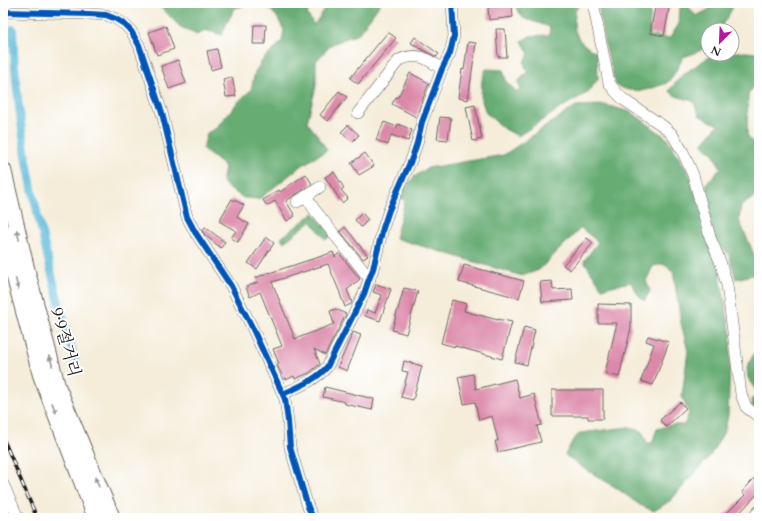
<svg xmlns="http://www.w3.org/2000/svg" width="762" height="521" font-family="Cardo,'Noto Serif KR',serif">
	<rect width="100%" height="100%" fill="#fff"/>
	<filter id="ink" filterUnits="userSpaceOnUse"><feTurbulence type="fractalNoise" baseFrequency=".025" numOctaves="2"/><feDisplacementMap in="SourceGraphic" scale="8" xChannelSelector="R" yChannelSelector="G"/><feConvolveMatrix kernelMatrix="1 2 1 2 8 2 1 2 1" color-interpolation-filters="sRGB"/></filter>
	<filter id="wash" filterUnits="userSpaceOnUse"><feTurbulence type="fractalNoise" baseFrequency=".012" numOctaves="4" result="noise"/><feDisplacementMap in="SourceGraphic" scale="16" xChannelSelector="R" yChannelSelector="G"/><feGaussianBlur stdDeviation="0.9" result="paint"/><feColorMatrix in="noise" values="0 0 0 0 0 0 0 0 0 0 0 0 0 0 0 0 0 1.4 0 .05"/><feComposite in="paint" operator="in"/></filter>
	<g filter="url(#wash)">
		<rect width="100%" height="100%" fill="#f5edda"/>
		<g fill="#66ac73" stroke="#416448">
			<polygon points="155,3 314,3 307,14 314,25 326,7 332,3 381,3 358,34 332,44 316,61 316,86 307,122 318,136 327,150 301,166 259,199 244,198 228,188 222,181 225,167 203,149 207,133 215,129 239,101 251,90 255,72 264,58 272,52 282,41 284,30 277,17 269,8 259,6 247,5 235,8 227,23 222,35 205,30 197,35 179,26 166,12"/>
			<polygon points="513,3 581,3 575,11 574,29 580,41 590,49 597,53 598,79 587,93 567,104 518,136 503,128 486,113 481,98 482,80 486,69 503,70 507,83 517,92 521,90 518,82 527,72 524,62 529,54 522,41 530,36 549,35 550,27 523,18"/>
			<path d="M598 3H651L649 36 670 38 679 24 680 7 688 6 696 16 708 10 714 3H735L727 18 718 30H708C708 34 709 39 708 43 706 50 690 55 683 57 679 65 675 74 669 81 666 84 661 85 658 86 644 92 630 93 616 85L604 41Z"/>
			<polygon points="732,52 744,52 759,53 759,84 754,86 748,95 747,135 759,149 759,194 741,206 739,220 756,259 756,274 736,279 729,255 711,236 706,201 707,183 721,168 712,152 702,144 718,125 700,116 693,101 676,96 669,91 681,76 713,54 732,54"/>
			<polygon points="605,105 631,112 668,139 692,179 720,275 731,335 728,415 725,430 710,456 671,500 654,511 640,505 615,487 582,467 565,455 573,440 580,433 629,427 642,431 647,443 652,443 657,429 672,425 684,425 689,413 682,396 688,351 681,323 673,271 663,264 653,266 646,281 650,291 644,301 635,291 631,282 602,288 584,261 598,242 581,228 539,270 522,276 395,238 405,201 399,196 414,177 428,168 504,155 576,106"/>
			<polygon points="314,213 331,235 326,240 311,221 284,242 281,238"/>
			<polygon points="759,349 759,411 753,409 751,400 758,393 750,382 748,377 747,368 754,353"/>
		</g>
		<g fill="none" stroke-linecap="round" stroke-linejoin="round">
			<path stroke="#59b9d8" stroke-width="8" d="M13 29C15 105 28 178 46 251 55 288 64 324 75 360"/>
		</g>
		<g id="blocks">
			<g fill="#dc88a9">
				<polygon points="656,3 670,3 664,36 650,33"/>
				<polygon points="512,5 513,17 489,20 488,8"/>
				<polygon points="254,25 266,25 265,44 253,44"/>
				<polygon points="166,26 174,49 157,55 149,32"/>
				<polygon points="496,29 505,29 507,57 498,57"/>
				<polygon points="388,32 396,38 358,84 350,78"/>
				<polygon points="415,37 439,54 436,57 423,50 411,43"/>
				<polygon points="468,42 476,43 468,100 458,98 462,69 464,70"/>
				<polygon points="217,49 221,67 211,70 207,51"/>
				<polygon points="178,60 186,83 169,89 161,66"/>
				<polygon points="410,73 429,83 416,117 392,104 396,97 398,97"/>
				<polygon points="232,77 236,96 226,97 223,79"/>
				<polygon points="339,91 347,97 328,121 320,115"/>
				<polygon points="475,105 482,139 473,141 466,107"/>
				<polygon points="440,117 451,118 448,140 437,139"/>
				<polygon points="384,122 397,127 398,124 412,130 408,141 391,135 388,145 376,140"/>
				<polygon points="348,125 359,135 352,142 341,132"/>
				<polygon points="365,153 374,166 359,175 351,163"/>
				<polygon points="334,172 344,188 341,190 348,198 342,203 325,177"/>
				<polygon points="306,174 312,184 286,201 295,216 287,221 275,201 267,206 263,200 279,190 280,192"/>
				<polygon points="232,199 244,205 237,217 249,224 238,242 231,238 236,231 219,221"/>
				<polygon points="362,213 368,220 361,227 355,220"/>
				<polygon points="205,227 225,242 221,248 206,236 202,231"/>
				<polygon points="345,227 368,256 363,259 340,231"/>
				<polygon points="266,237 274,243 257,269 248,263"/>
				<polygon points="587,238 593,243 570,270 563,265"/>
				<polygon points="333,252 335,257 339,253 360,279 347,290 352,302 351,304 345,307 340,294 340,293 328,264 272,282 295,339 334,324 330,311 336,309 346,314 325,355 314,349 320,364 309,373 295,379 294,376 286,380 286,378 284,379 277,365 279,364 273,349 282,346 260,292 250,297 246,287 258,282 256,278 269,272 269,273 325,255"/>
				<polygon points="464,265 524,281 519,298 459,282"/>
				<polygon points="552,281 553,290 572,289 573,300 542,302 540,282"/>
				<polygon points="376,284 391,289 380,321 365,316 367,310 375,313 382,295 373,292"/>
				<polygon points="404,288 418,291 406,334 392,330"/>
				<polygon points="452,300 466,304 464,311 498,320 498,319 512,322 502,359 455,346 455,347 441,343"/>
				<polygon points="598,304 631,305 631,328 619,377 605,373 617,323 598,323"/>
				<polygon points="524,327 535,330 527,365 515,362"/>
				<polygon points="353,332 361,335 347,371 338,367"/>
				<polygon points="648,336 669,342 653,385 641,381 654,344 646,341"/>
				<polygon points="404,361 422,366 413,400 401,397 408,372 402,371"/>
				<polygon points="473,374 476,389 515,379 520,398 534,394 542,425 537,426 541,442 498,452 495,441 498,441 492,416 479,420 475,402 464,404 458,377"/>
				<polygon points="325,387 374,399 372,410 345,404 345,402 323,397"/>
				<polygon points="552,390 603,390 603,419 588,419 588,416 552,416"/>
				<polygon points="680,402 686,408 666,427 660,420"/>
				<polygon points="759,473 759,492 735,518 722,518 745,495 742,492"/>
			</g>
		</g>
	</g>
	<g filter="url(#ink)">
		<use href="#blocks" fill-opacity="0" stroke="#68655e" stroke-width="1"/>
		<g fill="none" stroke-linecap="round" stroke-linejoin="round">
			<g stroke="#68655e" stroke-width="12">
				<g id="minor">
					<polyline points="593,3 609,83 616,92 624,100 663,126 672,134 683,152 693,175 710,237 720,261 727,285 741,394 746,407 759,417"/>
					<polyline points="3,12 89,14 106,15 116,19 124,24 131,31 139,45 162,113 187,217 195,232 231,286 251,325 285,399 288,421 290,447 308,507 313,518"/>
					<path d="M358 113 399 60C417 52 427 58 442 69"/>
					<polyline points="306,196 314,209 370,279"/>
					<polyline points="297,202 320,187"/>
					<path d="M283 394C298 387 316 380 327 367L364 294 368 282 373 269 383 228 389 210 412 158 417 143 422 122 442 69 450 53 454 36 452 3"/>
					<polyline points="3,484 18,518"/>
					<polyline points="753,518 759,511"/>
				</g>
			</g>
			<g stroke="#68655e" stroke-width="18">
				<g id="highway">
					<polyline points="3,170 26,268 57,386 112,518"/>
					<polyline points="3,233 41,375 96,518"/>
				</g>
			</g>
			<use href="#minor" stroke="#fff" stroke-width="11"/>
			<use href="#highway" stroke="#fff" stroke-width="16"/>
			<g stroke="#1c1c1c" stroke-width="3.5">
				<polyline id="rail" points="3,438 37,518"/>
			</g>
			<use href="#rail" stroke="#fff" stroke-width="2" stroke-dasharray="6" stroke-linecap="butt"/>
			<g stroke="#fff" stroke-width="8">
				<g id="cycleway">
					<polyline points="3,12 89,14 106,15 116,19 124,24 131,31 139,45 162,113 187,217 195,232 231,286 251,325 285,399 288,421 290,447 308,507 313,518"/>
					<path d="M283 394C298 387 316 380 327 367L364 294 368 282 373 269 383 228 389 210 412 158 417 143 422 122 442 69 450 53 454 36 452 3"/>
				</g>
			</g>
			<use href="#cycleway" stroke="#0057b8" stroke-width="6"/>
		</g>
		<defs><path id="oneway-solid" d="M-6-.8H1V-3.2L6.5 0L1 3.2V.8H-6Z"/></defs>
		<g fill="#999">
			<use href="#oneway-solid" transform="translate(18 235) rotate(-103)"/>
			<use href="#oneway-solid" transform="translate(17 284) rotate(75)"/>
			<use href="#oneway-solid" transform="translate(51 361) rotate(-105)"/>
			<use href="#oneway-solid" transform="translate(54 408) rotate(69)"/>
			<use href="#oneway-solid" transform="translate(97 482) rotate(-112)"/>
		</g>
	</g>
	<g text-anchor="middle" stroke-width="4" stroke-linejoin="round" paint-order="stroke">
		<g font-size="17" fill="#1c1c1c" stroke="#fff">
			<text transform="translate(66 342) rotate(75)" y="6">9·9절거리</text>
		</g>
	</g>
	<rect width="762" height="521" fill="none" stroke="#fff" stroke-width="16"/>
	<g transform="translate(720 42) rotate(204)"><circle r="19" fill="#ffffff" stroke="#a4a4a4"/>
	<path d="M0-3L7 15L0 10L-7 15Z" fill="#b5179e"/>
	<text y="-6" font-size="11" font-weight="bold" text-anchor="middle" fill="#1c1c1c">N</text>
	</g>
</svg>
